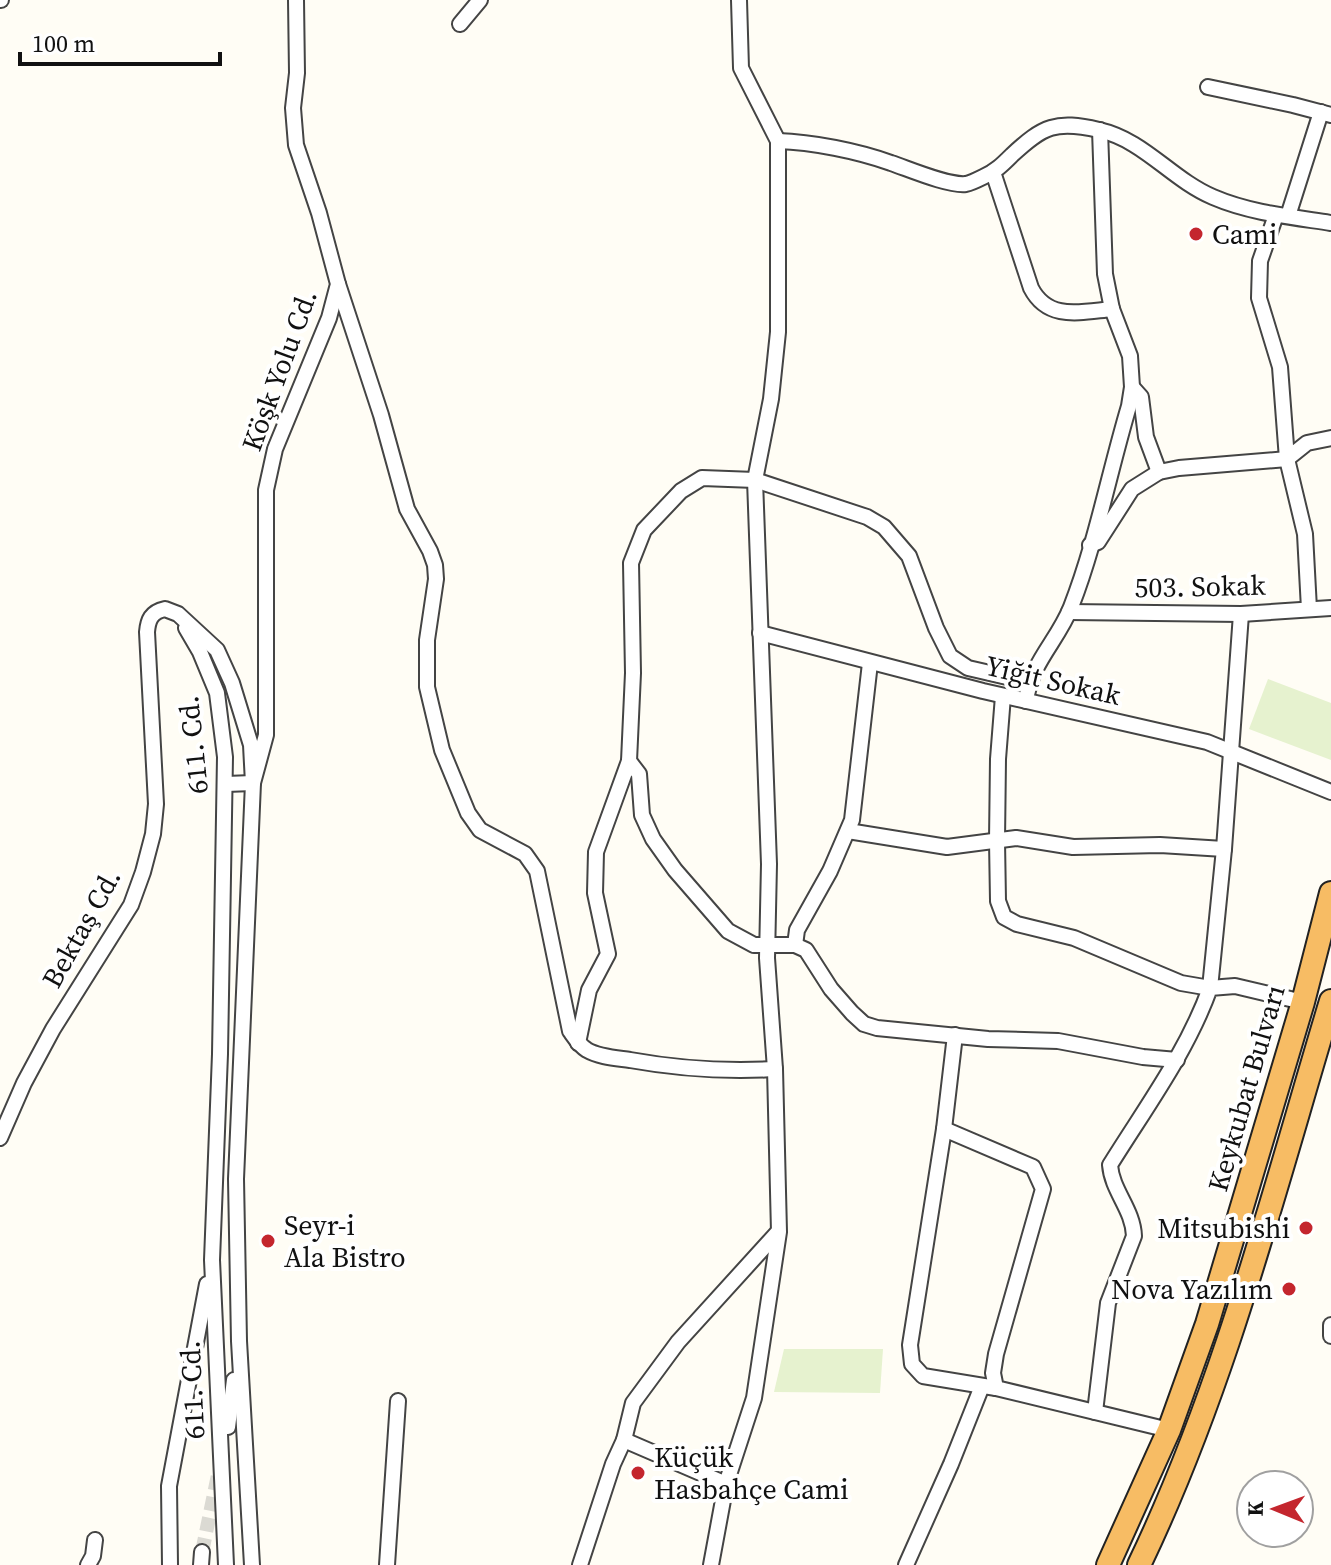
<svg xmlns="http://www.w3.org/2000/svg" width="1331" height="1565" font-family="'Source Serif 4',serif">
	<rect width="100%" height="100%" fill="#fffdf5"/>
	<g fill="#e6f2cf">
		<polygon points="1268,679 1331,703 1331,760 1249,729"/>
		<polygon points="784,1349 883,1349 880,1393 774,1392"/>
	</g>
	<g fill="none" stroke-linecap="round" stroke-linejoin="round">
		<polyline stroke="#dbdad3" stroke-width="14" stroke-dasharray="14 7" stroke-linecap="butt" points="202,1552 219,1470"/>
		<g stroke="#444" stroke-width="18">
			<g id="minor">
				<polyline points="0,0 1,0"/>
				<polyline points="460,24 480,0"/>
				<polyline points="1208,87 1293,105 1331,115"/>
				<path d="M778 141C812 142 858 151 891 163 909 169 948 186 966 184 971 183 979 179 983 177 995 172 1003 164 1012 155 1043 126 1056 120 1099 130 1144 140 1171 179 1213 197 1250 213 1292 217 1331 223"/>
				<path d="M993 172 1031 288C1048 321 1080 312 1112 309"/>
				<polyline points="1276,215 1260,261 1259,298 1280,367 1287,459 1305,534 1309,609"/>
				<polyline points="1288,216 1321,112"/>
				<path d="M338 284 381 415 407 509 430 551 435 565 436 579 427 640V687L442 750 468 813 480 830 525 854 537 871 570 1031C575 1038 579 1045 587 1050 599 1057 616 1058 630 1060 680 1069 724 1072 775 1069"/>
				<polyline points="1132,387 1141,397 1146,437 1159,472"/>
				<polyline points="1090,545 1098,542 1132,489 1159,472 1179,468 1287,459 1307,443 1331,438"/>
				<polyline points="1069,612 1241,614 1331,608"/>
				<polyline points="186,628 200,652 217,693 225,757 220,1054 212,1260 226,1565"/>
				<polyline points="760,633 983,691 1207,742 1331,792"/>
				<polyline points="1003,696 998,759 997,841 998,901 1004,917 1017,924 1074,938 1181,983 1210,988 1224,849 1241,614"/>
				<path d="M1026 701C1031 662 1057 642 1071 607 1096 543 1109 473 1129 406L1132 387 1130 356 1112 309 1105 274 1100 130"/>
				<polyline points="629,761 639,774 642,815 653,839 675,870 728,931 754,945 795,945 806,950 831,989 852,1013 864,1024 877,1028 988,1039 1058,1041 1143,1057 1177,1060"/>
				<polyline points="226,784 253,783 266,735 266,490 275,449 329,318 338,284 319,213 296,145 293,108 297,73 296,0"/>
				<polyline points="848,831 947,847 1016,838 1073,847 1160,845 1224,849"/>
				<polyline points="795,945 797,930 830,871 852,820 870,663"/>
				<polyline points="955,1035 944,1129 910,1345 912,1364 923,1376 996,1388"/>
				<polyline points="578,1043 589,990 608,954 595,893 596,852 629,761 633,673 631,563 644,530 681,491 702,478 755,480 867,517 884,527 909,556 936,628 950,656 968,668 1029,682"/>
				<polyline points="944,1129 1033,1167 1043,1189 996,1354 993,1373 996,1388 1169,1430"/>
				<path d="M0 1138 24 1083 53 1029 131 905 143 872 153 834 156 804 147 632C148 620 151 612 165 609L178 614 217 650 232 683 251 745 253 783 236 1179 239 1341 252 1565"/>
				<polyline points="1331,1325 1331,1336"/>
				<path d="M1095 1412 1108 1303 1134 1236C1133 1209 1112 1191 1110 1165 1146 1107 1187 1052 1210 988L1235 986 1303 1002"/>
				<polyline points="228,1427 234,1380"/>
				<polyline points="624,1440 633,1403 678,1342 778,1232"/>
				<polyline points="88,1565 93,1556 95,1540"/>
				<polyline points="170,1565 169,1486 207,1284"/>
				<polyline points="201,1565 202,1552"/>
				<polyline points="387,1565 398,1401"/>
				<polyline points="580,1565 613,1464 624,1440 726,1484"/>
				<polyline points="711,1565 726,1484 754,1398 779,1232 775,1069 767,958 769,864 755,480 771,399 778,332 778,141 741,68 739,0"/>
				<polyline points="906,1565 951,1464 982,1386"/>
			</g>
		</g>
		<g stroke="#222" stroke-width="26">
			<g id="trunk">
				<polyline points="1108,1565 1169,1430 1207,1324 1303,1002 1331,893"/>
				<path d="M1139 1565C1225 1386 1274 1190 1331 1001"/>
			</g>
		</g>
		<use href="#minor" stroke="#fff" stroke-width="14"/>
		<use href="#trunk" stroke="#f7bc64" stroke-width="22"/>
	</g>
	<g fill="#c4262e" stroke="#fff" stroke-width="3">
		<circle cx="1196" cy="234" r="8"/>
		<circle cx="1306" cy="1228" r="8"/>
		<circle cx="268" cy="1241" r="8"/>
		<circle cx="1289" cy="1289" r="8"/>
		<circle cx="638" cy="1473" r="8"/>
	</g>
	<g text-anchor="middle" stroke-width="8" stroke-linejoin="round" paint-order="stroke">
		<g font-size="28" fill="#111" stroke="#fff" text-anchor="start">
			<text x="1212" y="244">Cami</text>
			<text x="284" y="1235">Seyr-i<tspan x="284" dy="32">Ala Bistro</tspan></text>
			<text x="1290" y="1238" text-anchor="end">Mitsubishi</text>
			<text x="1273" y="1299" text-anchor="end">Nova Yazılım</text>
			<text x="654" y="1467">Küçük<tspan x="654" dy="32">Hasbahçe Cami</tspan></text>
		</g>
		<g font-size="28" fill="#111" stroke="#fff">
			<text transform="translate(279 370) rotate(-70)" y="10">Köşk Yolu Cd.</text>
			<text transform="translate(1200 586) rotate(-1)" y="10">503. Sokak</text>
			<text transform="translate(1053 680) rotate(13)" y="10">Yiğit Sokak</text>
			<text transform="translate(193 745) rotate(-96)" y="10">611. Cd.</text>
			<text transform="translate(81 928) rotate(-61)" y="10">Bektaş Cd.</text>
			<text transform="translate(1246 1088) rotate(-74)" y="10">Keykubat Bulvarı</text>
			<text transform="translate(192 1390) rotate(-93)" y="10">611. Cd.</text>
		</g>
	</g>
	<g transform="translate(1275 1509) rotate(271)"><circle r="38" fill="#ffffff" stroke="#a0a0a0" stroke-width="2"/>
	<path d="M0-6L14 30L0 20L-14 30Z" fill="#c4262e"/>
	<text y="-12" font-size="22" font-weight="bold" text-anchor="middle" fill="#111111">K</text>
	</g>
	<path d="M20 52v12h200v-12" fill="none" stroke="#111111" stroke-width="4"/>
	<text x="32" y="52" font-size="24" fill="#111111" stroke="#ffffff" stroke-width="6" paint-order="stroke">100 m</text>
</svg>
